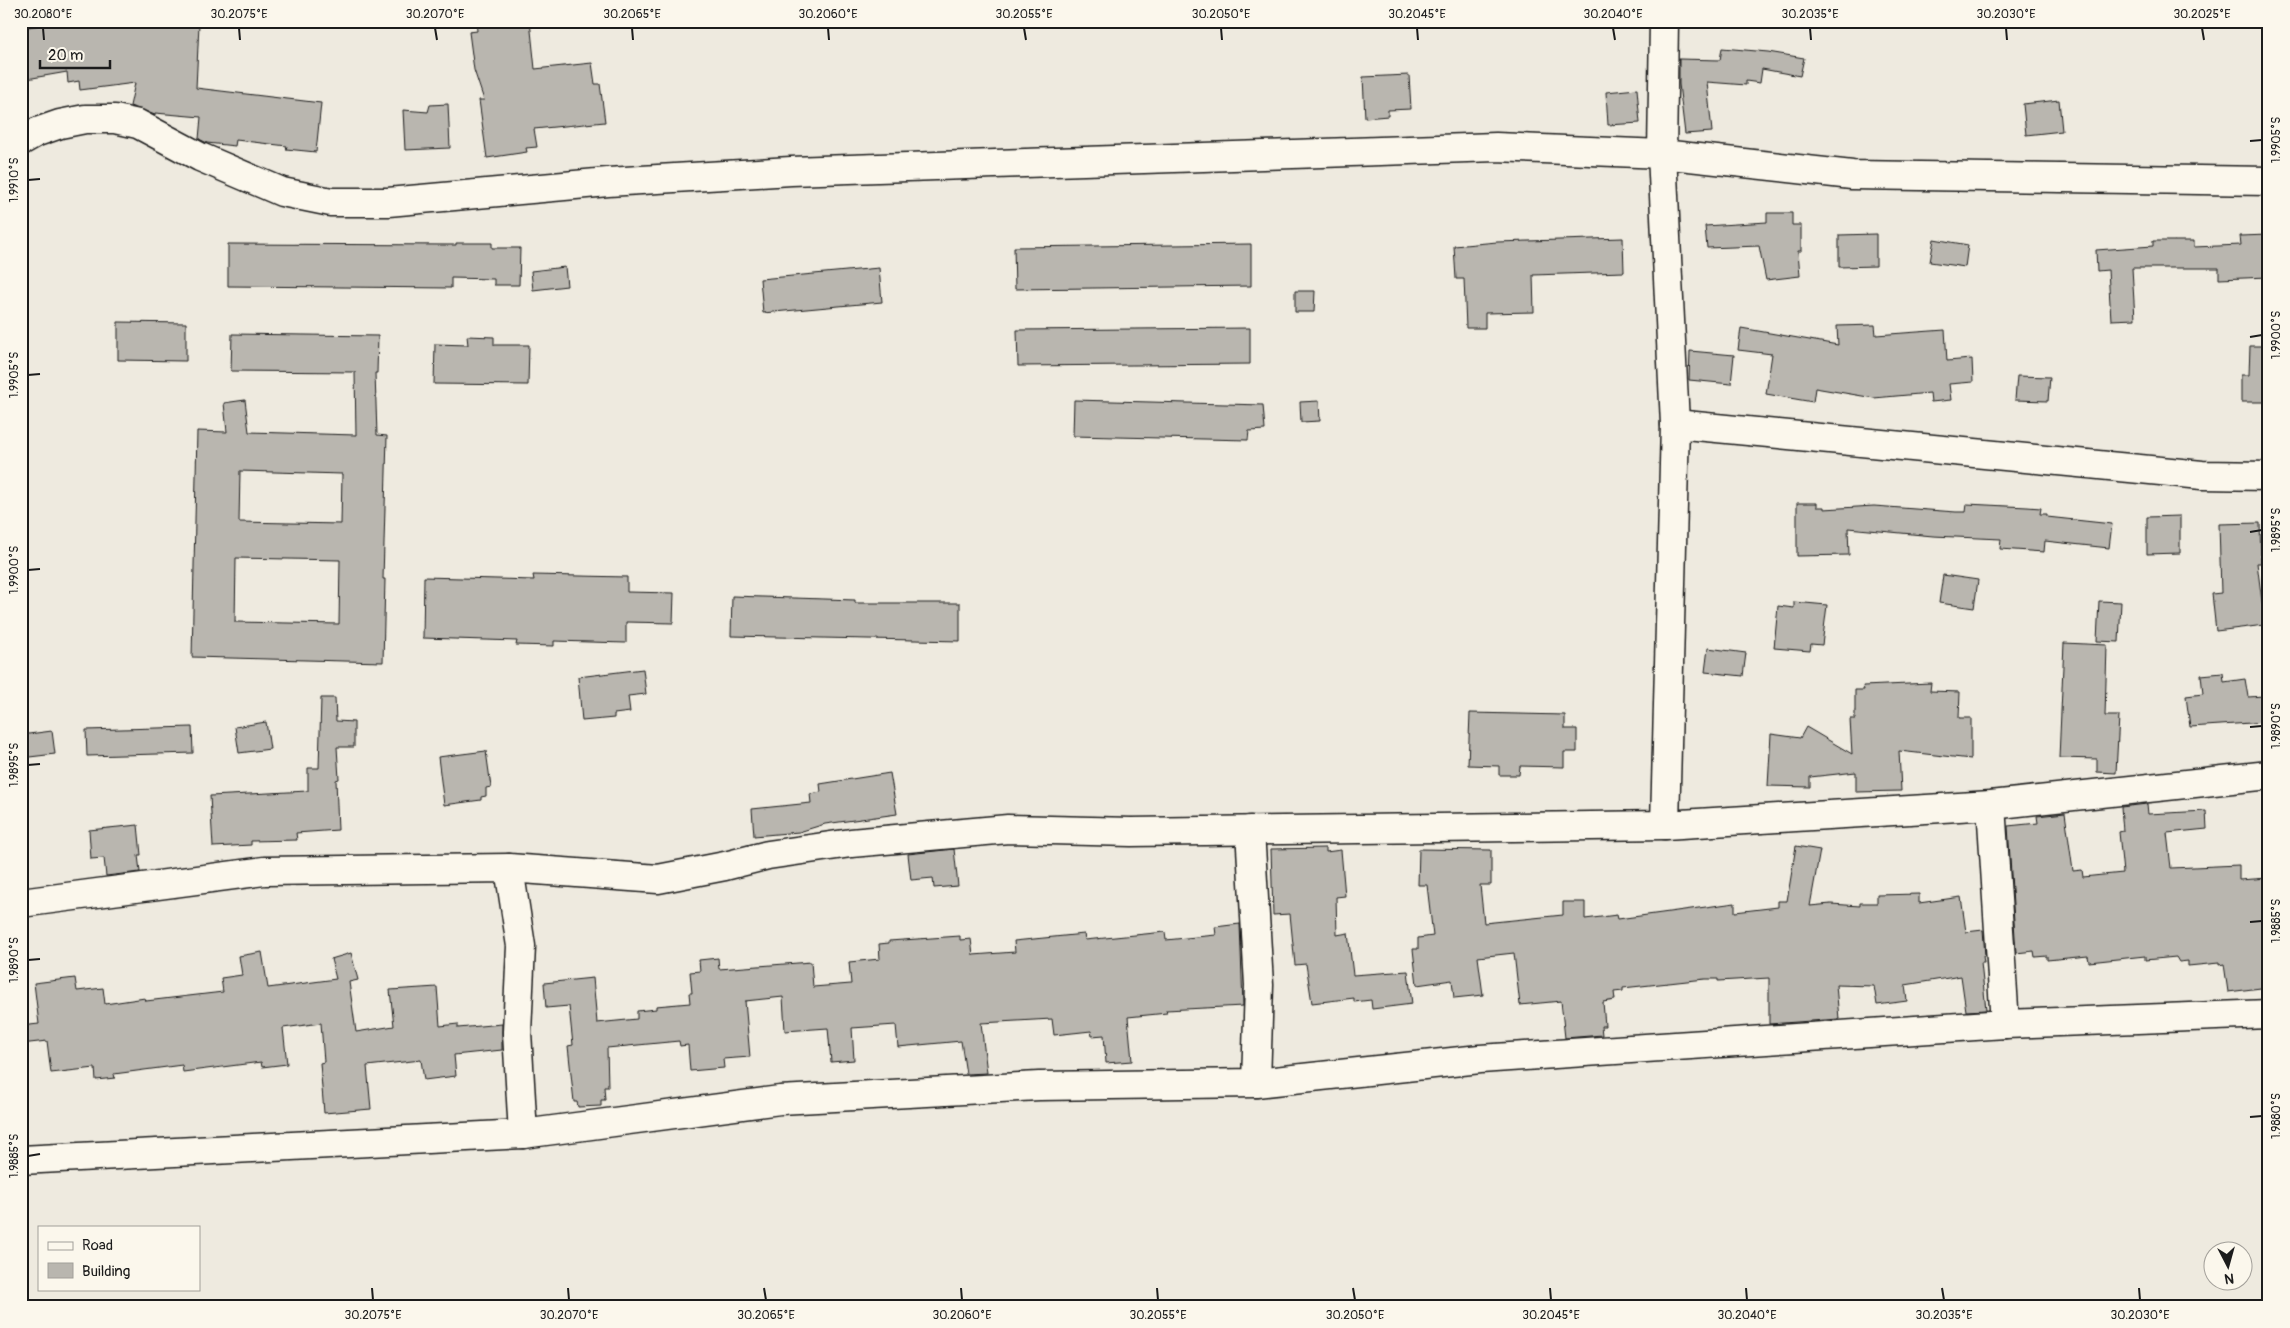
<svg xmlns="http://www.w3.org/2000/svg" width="2290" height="1328" font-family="Pangolin,sans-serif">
	<rect width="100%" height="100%" fill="#eeeadf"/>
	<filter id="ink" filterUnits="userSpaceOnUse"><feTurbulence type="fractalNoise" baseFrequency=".02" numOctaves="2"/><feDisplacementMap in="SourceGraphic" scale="10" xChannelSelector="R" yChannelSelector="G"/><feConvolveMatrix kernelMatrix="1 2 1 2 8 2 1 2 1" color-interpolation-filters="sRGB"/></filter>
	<g filter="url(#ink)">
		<g fill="#b9b6af" stroke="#1c1c1c" fill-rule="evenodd">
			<polygon points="70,21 158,21 199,24 196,88 321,103 316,152 286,149 287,146 236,140 235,146 207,143 199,139 201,117 155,113 155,115 130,106 135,83 80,90 79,81 68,83 67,72 21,80 21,28"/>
			<polygon points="476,21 530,21 535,69 592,63 595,84 600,84 605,122 534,129 537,147 526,148 527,152 487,158 479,100 484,100 474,70 469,32 477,31"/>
			<polygon points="1722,48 1768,52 1804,58 1800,76 1762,69 1760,83 1746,81 1746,85 1707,82 1712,132 1685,134 1679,84 1679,59 1720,60"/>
			<polygon points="1409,75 1411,109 1388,110 1388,116 1365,118 1363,77"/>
			<polygon points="1637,89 1640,123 1608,125 1606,92"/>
			<polygon points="2059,100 2062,131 2026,135 2023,104"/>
			<polygon points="448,104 450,148 405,150 403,110 428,112 430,105"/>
			<polygon points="1767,213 1792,213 1792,225 1801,225 1801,251 1798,251 1800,276 1766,280 1759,246 1707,248 1705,226 1767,222"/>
			<polygon points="1876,234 1876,266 1839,267 1839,235"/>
			<polygon points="2269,235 2269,277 2219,279 2219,268 2132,268 2135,319 2111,320 2108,270 2097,271 2096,250 2153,246 2153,241 2194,241 2194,247 2241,245 2240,236"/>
			<polygon points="1623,238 1624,272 1533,275 1534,312 1485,313 1485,328 1466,328 1464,279 1456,279 1454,246 1497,242"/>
			<polygon points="1934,239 1968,245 1965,267 1930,262"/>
			<polygon points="456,243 492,243 492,248 520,248 519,285 494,285 494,279 451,278 451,288 228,286 228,244 456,245"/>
			<polygon points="1251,244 1251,286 1015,289 1014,247"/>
			<polygon points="565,267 567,286 533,290 531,271"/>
			<polygon points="879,268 882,302 763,313 760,279"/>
			<polygon points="1295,291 1315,291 1314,312 1295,312"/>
			<polygon points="118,322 186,323 186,361 118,360"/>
			<polygon points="1875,325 1876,335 1945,330 1947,361 1972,359 1973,382 1949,384 1951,400 1931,402 1930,393 1874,398 1815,388 1813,402 1766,394 1772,354 1738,350 1741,328 1838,345 1837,326"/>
			<polygon points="1250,328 1250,364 1018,366 1017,330"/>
			<path d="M232 334 378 336 377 373H375L377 435 387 436 383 579H385L383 662 192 657 197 431 227 432 224 403 245 400 249 432 356 435 355 372 231 371ZM240 471 342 474 341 524 239 522ZM236 558 340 560 339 624 235 622Z"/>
			<polygon points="467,336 494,337 494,345 529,345 528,385 434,384 435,344 468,345"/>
			<polygon points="2250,346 2269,346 2269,402 2241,402 2241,375 2249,375"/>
			<polygon points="1690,351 1734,355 1731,384 1689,380"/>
			<polygon points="2017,376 2050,377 2048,401 2015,400"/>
			<polygon points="1074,400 1263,405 1265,430 1249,431 1248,440 1073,436"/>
			<polygon points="1319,401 1320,421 1301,422 1300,402"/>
			<polygon points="1797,503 1817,503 1817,507 1824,507 1824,509 1874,506 1956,512 1966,512 1967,504 2027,507 2041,508 2040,514 2047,514 2047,517 2112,524 2109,548 2045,541 2044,552 2000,549 2001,539 1933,536 1848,528 1849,555 1797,556"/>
			<polygon points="2180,516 2180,553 2147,554 2147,517"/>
			<polygon points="2260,523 2261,563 2257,563 2265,625 2216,631 2212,594 2221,593 2219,524"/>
			<polygon points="533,575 627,577 627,592 674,593 673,623 626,622 626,643 554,641 554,646 516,645 517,641 423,638 424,577 534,580"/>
			<polygon points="1943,575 1978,580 1974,608 1939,603"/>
			<polygon points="732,596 855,600 855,603 960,603 960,641 731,636"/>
			<polygon points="2099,601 2121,602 2119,642 2097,641"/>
			<polygon points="1794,602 1827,605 1822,645 1811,644 1810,651 1774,648 1778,606 1794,608"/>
			<polygon points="2064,643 2107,645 2105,716 2119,716 2116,773 2097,772 2097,759 2059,758"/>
			<polygon points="1708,648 1746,653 1743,676 1705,672"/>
			<polygon points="643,669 646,694 628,696 630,712 614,714 614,718 582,721 578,677"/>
			<polygon points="2223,673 2224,682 2245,679 2248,697 2264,696 2266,722 2190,727 2186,696 2203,694 2201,675"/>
			<polygon points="1931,683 1930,691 1960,692 1959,718 1971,718 1971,759 1899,751 1901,791 1856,792 1856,772 1810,777 1810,787 1768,786 1771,734 1800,738 1806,727 1852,754 1850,719 1855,719 1855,690 1864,690 1863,686"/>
			<polygon points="321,698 335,698 336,721 354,722 354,747 337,747 339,779 336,780 338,830 296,833 297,840 251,841 251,845 213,847 210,796 308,791 308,768 319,768"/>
			<polygon points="1470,713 1565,715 1565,729 1577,729 1577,752 1564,752 1564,767 1520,766 1519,775 1499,775 1499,766 1468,765"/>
			<polygon points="266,722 270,749 239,753 235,727"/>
			<polygon points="192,727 193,753 87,756 86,730"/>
			<polygon points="52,731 55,754 21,758 21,735"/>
			<polygon points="486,751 491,787 486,788 486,796 481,797 481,800 444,805 438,757"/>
			<polygon points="890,773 897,814 825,824 799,832 754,836 752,809 811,803 810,794 821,792 820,784"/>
			<polygon points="2147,804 2148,814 2206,811 2207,829 2167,833 2171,868 2239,865 2239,880 2269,878 2269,987 2228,992 2224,964 2219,965 2219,963 2188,966 2188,961 2179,962 2176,957 2145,960 2145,956 2089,962 2088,956 2047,960 2047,956 2035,957 2034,951 2016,953 2008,826 2038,823 2037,816 2065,813 2073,871 2082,870 2083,877 2123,873 2119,832 2123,831 2121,807"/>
			<polygon points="138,825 141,855 138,855 140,872 106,876 104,858 91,859 89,830"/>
			<polygon points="1796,846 1820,850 1810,906 1831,904 1860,906 1860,903 1877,903 1877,895 1919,894 1919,903 1961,897 1966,932 1983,930 1985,956 1983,956 1984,963 1981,963 1986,1010 1966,1011 1961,976 1905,985 1907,1001 1877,1005 1874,986 1836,985 1839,1019 1769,1024 1769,978 1718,981 1718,979 1705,979 1623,988 1623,991 1614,992 1615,1000 1603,1002 1605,1026 1601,1026 1602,1035 1565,1038 1561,1001 1520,1005 1514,953 1478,957 1483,995 1454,998 1452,980 1417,985 1413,949 1418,949 1418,938 1433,936 1427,885 1418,885 1419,849 1491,850 1491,885 1480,885 1484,923 1563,915 1563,902 1585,902 1585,919 1617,915 1618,919 1735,903 1735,912 1778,907 1778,901 1787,901"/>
			<polygon points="1326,848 1326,852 1341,850 1345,896 1336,897 1337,935 1348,933 1353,975 1408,971 1412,1004 1372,1009 1371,1000 1354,1002 1354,998 1312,1003 1306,964 1295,965 1290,914 1273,915 1271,849"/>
			<polygon points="954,849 958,886 934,888 933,878 911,880 908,854"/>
			<polygon points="1240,924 1243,1006 1166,1010 1167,1013 1128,1017 1132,1061 1106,1063 1104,1035 1092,1036 1091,1031 1054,1035 1052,1019 981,1023 987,1073 966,1074 961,1041 898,1047 896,1025 852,1028 854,1060 831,1062 828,1028 785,1031 783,997 745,1001 750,1057 723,1059 724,1068 690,1071 688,1045 680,1046 679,1041 607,1048 608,1087 604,1087 605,1100 601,1100 601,1106 578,1107 577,1102 574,1102 568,1046 573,1045 569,1006 546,1008 544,983 593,978 597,1023 637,1019 637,1011 656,1009 656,1006 690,1003 689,993 692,993 690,972 700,971 699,960 718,958 719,969 811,962 813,987 851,984 849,962 880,959 879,944 889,943 889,941 960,936 960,940 971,939 973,955 1015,952 1014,941 1084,934 1085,940 1165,932 1166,940 1216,935 1215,927"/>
			<polygon points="262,952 268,988 336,979 331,959 351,953 358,980 349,982 356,1032 394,1026 390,990 437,987 440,1026 458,1024 458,1028 502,1024 502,1050 454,1055 456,1076 424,1080 421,1060 367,1066 371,1109 324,1113 320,1063 324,1062 321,1023 283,1028 287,1064 262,1067 261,1062 183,1072 182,1065 114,1074 115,1078 96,1080 95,1068 51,1073 47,1041 21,1044 21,1026 39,1024 34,983 75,978 77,991 103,988 105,1004 145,998 146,1001 223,992 221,978 242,975 239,956"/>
		</g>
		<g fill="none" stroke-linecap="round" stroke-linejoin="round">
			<g stroke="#1c1c1c" stroke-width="31">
				<g id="minor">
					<polyline points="1664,21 1662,154 1675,424 1665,825"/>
					<polyline points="21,141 37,132 60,124 85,119 115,119 138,124 200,157 282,192 331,202 388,202 608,182 791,171 1496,147 1662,154 1852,175 2269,181"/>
					<polyline points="1675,424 2202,475 2269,476"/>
					<polyline points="1991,805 2005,1024"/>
					<polyline points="1250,830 1259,985 1256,1083"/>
					<polyline points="509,868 521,946 517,1032 523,1134"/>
					<polyline points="21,903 264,871 509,868 658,879 725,866 768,855 851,843 1008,829 1131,832 1665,825 1991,805 2269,775"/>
					<polyline points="21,1160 523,1134 780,1100 1039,1086 1256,1083 1480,1059 2005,1024 2269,1014"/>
				</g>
			</g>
			<use href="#minor" stroke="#fbf7ec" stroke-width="28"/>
		</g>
	</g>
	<path fill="none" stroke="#1c1c1c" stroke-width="2" d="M43 28 44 40M239 28 240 40M435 28 437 40M632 28 633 40M828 28 829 40M1024 28 1026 40M1221 28 1222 40M1417 28 1418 40M1613 28 1615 40M1810 28 1811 40M2006 28 2007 40M2202 28 2204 40M2250 141 2262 140M28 180 40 179M2250 337 2262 335M28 375 40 374M2250 532 2262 530M28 570 40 569M2250 727 2262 726M28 765 40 764M2250 922 2262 921M28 960 40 959M2250 1117 2262 1116M28 1156 40 1154M372 1288 373 1300M568 1288 569 1300M764 1288 766 1300M961 1288 962 1300M1157 1288 1158 1300M1353 1288 1355 1300M1550 1288 1551 1300M1746 1288 1747 1300M1942 1288 1944 1300M2139 1288 2140 1300"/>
	<rect width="2290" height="1328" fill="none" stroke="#fbf7ec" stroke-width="55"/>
	<rect x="38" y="1226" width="162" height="65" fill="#fbf7ec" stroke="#a29f99"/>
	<rect x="48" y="1242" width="25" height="8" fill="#fbf7ec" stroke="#a29f99"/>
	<text x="82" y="1250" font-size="15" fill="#1c1c1c">Road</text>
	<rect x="48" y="1263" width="25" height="15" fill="#b9b6af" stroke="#a29f99"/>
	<text x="82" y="1276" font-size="15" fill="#1c1c1c">Building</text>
	<g transform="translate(2228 1266) rotate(174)"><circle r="24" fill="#fbf7ec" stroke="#a29f99"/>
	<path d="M0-4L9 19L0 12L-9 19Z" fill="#1c1c1c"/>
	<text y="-8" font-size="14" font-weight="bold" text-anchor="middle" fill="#1c1c1c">N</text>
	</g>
	<path d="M40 60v8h70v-8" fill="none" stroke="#1c1c1c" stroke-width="2.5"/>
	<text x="48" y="60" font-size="15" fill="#1c1c1c" stroke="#fbf7ec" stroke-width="4" paint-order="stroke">20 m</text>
	<rect x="28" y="28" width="2234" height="1272" fill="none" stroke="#1c1c1c" stroke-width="2"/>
	<g font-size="12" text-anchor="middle" fill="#1c1c1c">
		<text x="43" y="18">30.2080°E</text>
		<text x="239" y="18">30.2075°E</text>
		<text x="435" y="18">30.2070°E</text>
		<text x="632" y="18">30.2065°E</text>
		<text x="828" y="18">30.2060°E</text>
		<text x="1024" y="18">30.2055°E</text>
		<text x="1221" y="18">30.2050°E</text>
		<text x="1417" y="18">30.2045°E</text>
		<text x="1613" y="18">30.2040°E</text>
		<text x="1810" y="18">30.2035°E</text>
		<text x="2006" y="18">30.2030°E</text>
		<text x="2202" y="18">30.2025°E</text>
		<text transform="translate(2276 140) rotate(-90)" y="4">1.9905°S</text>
		<text transform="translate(14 180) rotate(-90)" y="4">1.9910°S</text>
		<text transform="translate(2276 335) rotate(-90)" y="4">1.9900°S</text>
		<text transform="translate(14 375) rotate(-90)" y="4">1.9905°S</text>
		<text transform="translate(2276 530) rotate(-90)" y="4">1.9895°S</text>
		<text transform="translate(14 570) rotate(-90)" y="4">1.9900°S</text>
		<text transform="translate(2276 726) rotate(-90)" y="4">1.9890°S</text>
		<text transform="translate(14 765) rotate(-90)" y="4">1.9895°S</text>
		<text transform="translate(2276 921) rotate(-90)" y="4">1.9885°S</text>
		<text transform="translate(14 960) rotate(-90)" y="4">1.9890°S</text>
		<text transform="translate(2276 1116) rotate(-90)" y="4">1.9880°S</text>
		<text transform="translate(14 1156) rotate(-90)" y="4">1.9885°S</text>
		<text x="373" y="1319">30.2075°E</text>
		<text x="569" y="1319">30.2070°E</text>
		<text x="766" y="1319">30.2065°E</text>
		<text x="962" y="1319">30.2060°E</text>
		<text x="1158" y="1319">30.2055°E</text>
		<text x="1355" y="1319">30.2050°E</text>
		<text x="1551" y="1319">30.2045°E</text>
		<text x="1747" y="1319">30.2040°E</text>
		<text x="1944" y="1319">30.2035°E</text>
		<text x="2140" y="1319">30.2030°E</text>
	</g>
</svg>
